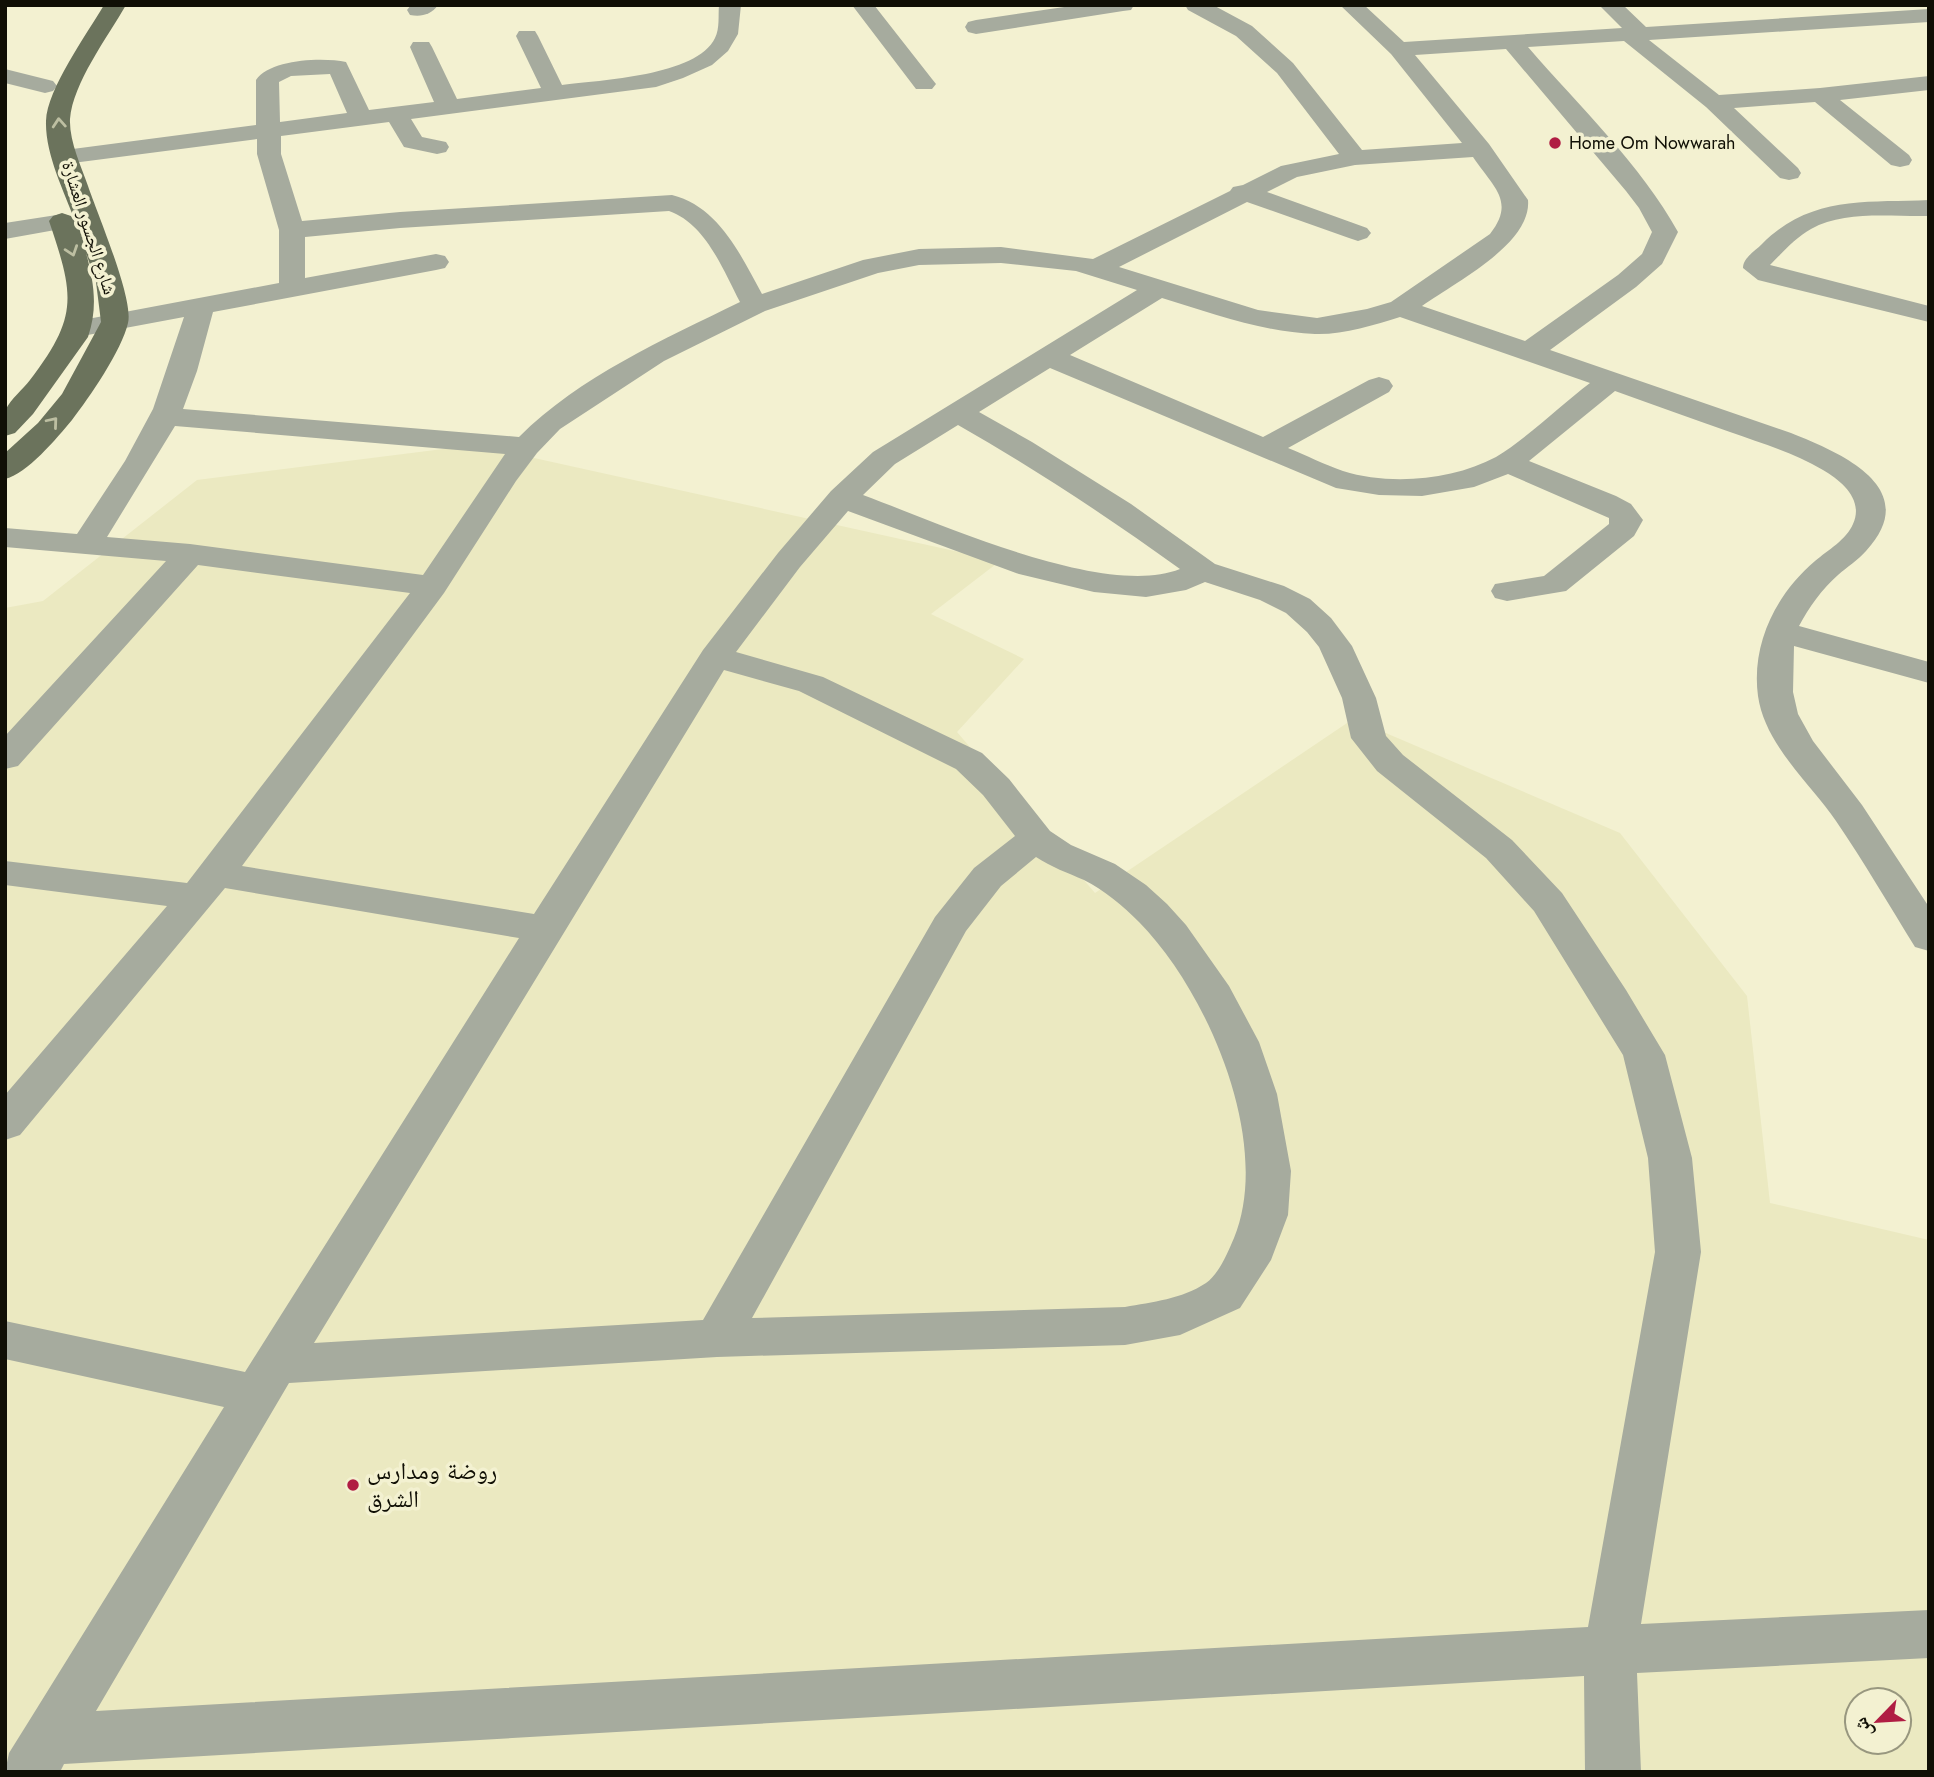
<svg xmlns="http://www.w3.org/2000/svg" width="1934" height="1777" font-family="Jost,'Noto Naskh Arabic',sans-serif">
	<rect width="100%" height="100%" fill="#f3f1d1"/>
	<path fill="#ebe9c1" fill-rule="evenodd" d="M475 445 1000 561 931 614 1024 659 957 732 1095 893 1353 719 1620 833 1747 996 1770 1203 1929 1240V1772H5V608L43 601 197 480ZM1857 1700H1899V1742H1857Z"/>
	<g fill="none" stroke-linecap="round" stroke-linejoin="round">
		<g fill="#a6ab9e" fill-rule="evenodd">
			<path d="M411 5H438C431 15 421 17 410 15L407 10Z"/>
			<path d="M719 5H741L738 34 728 51 712 65 683 78 656 87 411 119 422 137 446 142 449 147 446 152 437 154 404 147 389 122 281 136V154L302 221 400 212 672 195C719 207 740 254 762 294L863 260 919 249 1001 247 1093 259 1230 191 1233 187 1243 185 1281 166 1339 154 1277 73 1236 36 1188 10 1185 5H1213L1252 26 1293 63 1362 150 1462 143 1391 54 1340 5H1364L1404 42 1622 28 1599 5H1623L1646 27 1929 9V22L1649 40 1719 95 1820 88 1929 76V90L1840 100 1909 155 1912 160 1909 165 1900 167 1891 165 1815 102 1734 108 1798 168 1801 173 1798 178 1789 180 1780 178 1706 107 1624 41 1528 47C1578 105 1642 166 1678 232L1662 264 1636 287 1550 350 1791 433C1841 453 1924 488 1866 551 1858 560 1847 567 1838 575 1822 589 1809 607 1799 626L1929 662V683L1794 646 1793 692 1798 714 1813 741 1862 805 1929 907V951L1915 947C1889 905 1864 862 1836 821 1810 783 1765 745 1758 696 1751 644 1776 594 1815 561 1828 550 1846 540 1853 524 1864 500 1842 481 1823 470 1794 453 1761 443 1730 432 1691 418 1653 405 1615 391L1529 461 1616 496 1631 504 1643 520 1634 536 1566 591 1507 601 1495 598 1491 591 1495 584 1544 576 1609 524V518L1508 474 1474 487 1422 496 1379 495 1336 488 1050 368 979 412 1032 442 1131 504 1215 564 1284 586 1310 599 1331 618 1352 646 1376 698 1386 736 1403 755 1512 840 1562 893 1626 990 1665 1055 1692 1158 1701 1252 1641 1624 1929 1610V1658L1637 1673 1641 1772H1585L1584 1676 64 1764 60 1772H5L9 1753 29 1721 224 1407 5 1359V1321L245 1372 519 938 225 888 20 1135 5 1140V1095L167 906 5 885V861L187 883 410 593 198 565 18 766 5 769V736L166 561 5 547V528L77 534 125 461 153 409 184 317 77 337 67 335 63 329 67 323 77 321 279 283V230L257 154V139L65 164 56 162 53 157 56 152 65 150 256 125V80C270 59 323 57 346 62L369 110 434 102 410 47 413 42H429L432 47 457 99 541 88 516 36 519 31H535L538 36 562 85C600 80 697 76 715 38 720 28 718 16 719 5ZM1506 49 1626 191 1639 208 1652 232 1642 254 1618 275 1525 341 1422 306C1454 283 1532 244 1528 200L1489 144 1415 55ZM330 74 347 113 280 122 279 82 291 76ZM1473 157C1493 187 1516 201 1490 234L1391 302 1367 309 1317 318 1258 310 1119 267 1247 202 1349 238 1358 241 1367 238 1371 233 1367 228 1267 192 1297 177 1355 165ZM669 211C706 224 723 270 740 302 663 340 580 376 519 437L183 409 197 371 213 312 436 270 445 268 449 262 445 256 436 254 305 278V237L400 228ZM1001 263 1076 271 1137 290 873 452 831 491 778 553 703 650 534 914 242 866 444 593 516 481 537 453 560 429 664 361 765 311 878 273 919 265ZM1162 298C1212 313 1262 332 1315 334 1342 335 1374 325 1400 317L1590 383C1562 404 1525 440 1496 457 1453 480 1391 486 1343 471 1325 465 1306 455 1288 448L1389 392 1393 386 1389 380 1379 377 1369 380 1263 437 1070 355ZM958 425C1035 469 1108 517 1180 569 1105 599 939 523 863 495L895 464ZM175 426 505 454 423 575 190 544 107 537ZM848 511 1019 574 1094 592 1146 597 1186 590 1205 582 1260 600 1286 613 1307 632 1319 647 1342 698 1351 738 1377 771 1486 858 1534 911 1623 1055 1648 1158 1655 1252 1588 1627 96 1711 289 1383 717 1357 1125 1345 1180 1335 1240 1308 1271 1260 1288 1215 1291 1171 1277 1094 1259 1042 1229 986 1186 925 1167 904 1146 885 1115 864 1071 845 1050 831 1009 779 982 753 823 677 736 652 800 567ZM724 670 799 691 956 769 983 795 1015 836 974 868 935 917 703 1320 314 1343ZM1036 857C1051 867 1068 873 1084 880 1104 890 1123 906 1139 922 1208 992 1273 1143 1234 1238 1228 1252 1219 1274 1206 1283 1182 1299 1152 1302 1125 1307L752 1318 966 931 1001 886Z"/>
			<polygon points="852,5 874,5 932,79 936,84 932,89 916,89"/>
			<polygon points="1078,5 1134,5 1131,10 1123,11 976,34 968,32 965,27 968,22 976,20"/>
			<polygon points="5,69 53,81 57,86 53,91 45,93 5,83"/>
			<path d="M1929 200V216C1891 217 1845 210 1811 229 1795 238 1783 252 1770 265L1929 306V322L1758 280 1743 268C1743 258 1755 251 1762 244 1811 195 1865 203 1929 200Z"/>
			<polygon points="63,214 72,217 76,222 72,227 5,239 5,223"/>
		</g>
		<path fill="#6b735c" fill-rule="evenodd" d="M104 5H126C107 38 73 83 70 119 69 141 81 166 88 186 97 213 134 299 128 323 122 350 89 398 72 420 57 438 27 474 5 479V453L38 423 62 394 101 322 96 282 86 253C94 282 98 308 88 337L33 414 15 433 5 436C5 429 3 416 6 409 11 399 23 389 30 380 79 316 74 295 49 221L53 216 62 213 71 216 75 221C64 191 45 154 46 121 47 89 87 34 104 5Z"/>
	</g>
	<defs><path id="oneway-chevron" d="M-2-3.5L2.5 0L-2 3.5" fill="none" stroke-width="1.6" stroke-linecap="round" stroke-linejoin="round" transform="scale(1.75)"/></defs>
	<g stroke="#bdbfa2">
		<use href="#oneway-chevron" transform="translate(59 123) rotate(-94)"/>
		<use href="#oneway-chevron" transform="translate(72 251) rotate(71)"/>
		<use href="#oneway-chevron" transform="translate(53 422) rotate(-50)"/>
	</g>
	<g fill="#b01d43" stroke="#f3f1d1" stroke-width="2.5">
		<circle cx="1555" cy="143" r="7"/>
		<circle cx="353" cy="1485" r="7"/>
	</g>
	<g text-anchor="middle" stroke-width="7" stroke-linejoin="round" paint-order="stroke">
		<g font-size="18" fill="#100f05" stroke="#f3f1d1" text-anchor="start">
			<text x="1569" y="149">Home Om Nowwarah</text>
		</g>
		<g font-size="18" fill="#100f05" stroke="#f3f1d1">
			<text transform="translate(89 228) rotate(72)" y="6">شارع الجسور العشارة</text>
		</g>
		<g font-size="24" fill="#100f05" stroke="#f3f1d1" text-anchor="start">
			<text x="367" y="1479">روضة ومدارس<tspan x="367" dy="28">الشرق</tspan></text>
		</g>
	</g>
	<rect width="1934" height="1777" fill="none" stroke="#100f05" stroke-width="14"/>
	<g transform="translate(1878 1721) rotate(245)"><circle r="33" fill="#f3f1d1" stroke="#98977f" stroke-width="2"/>
	<path d="M0-5L12 26L0 18L-12 26Z" fill="#b01d43"/>
	<text y="-10" font-size="19" font-weight="bold" text-anchor="middle" fill="#100f05">ش</text>
	</g>
</svg>
